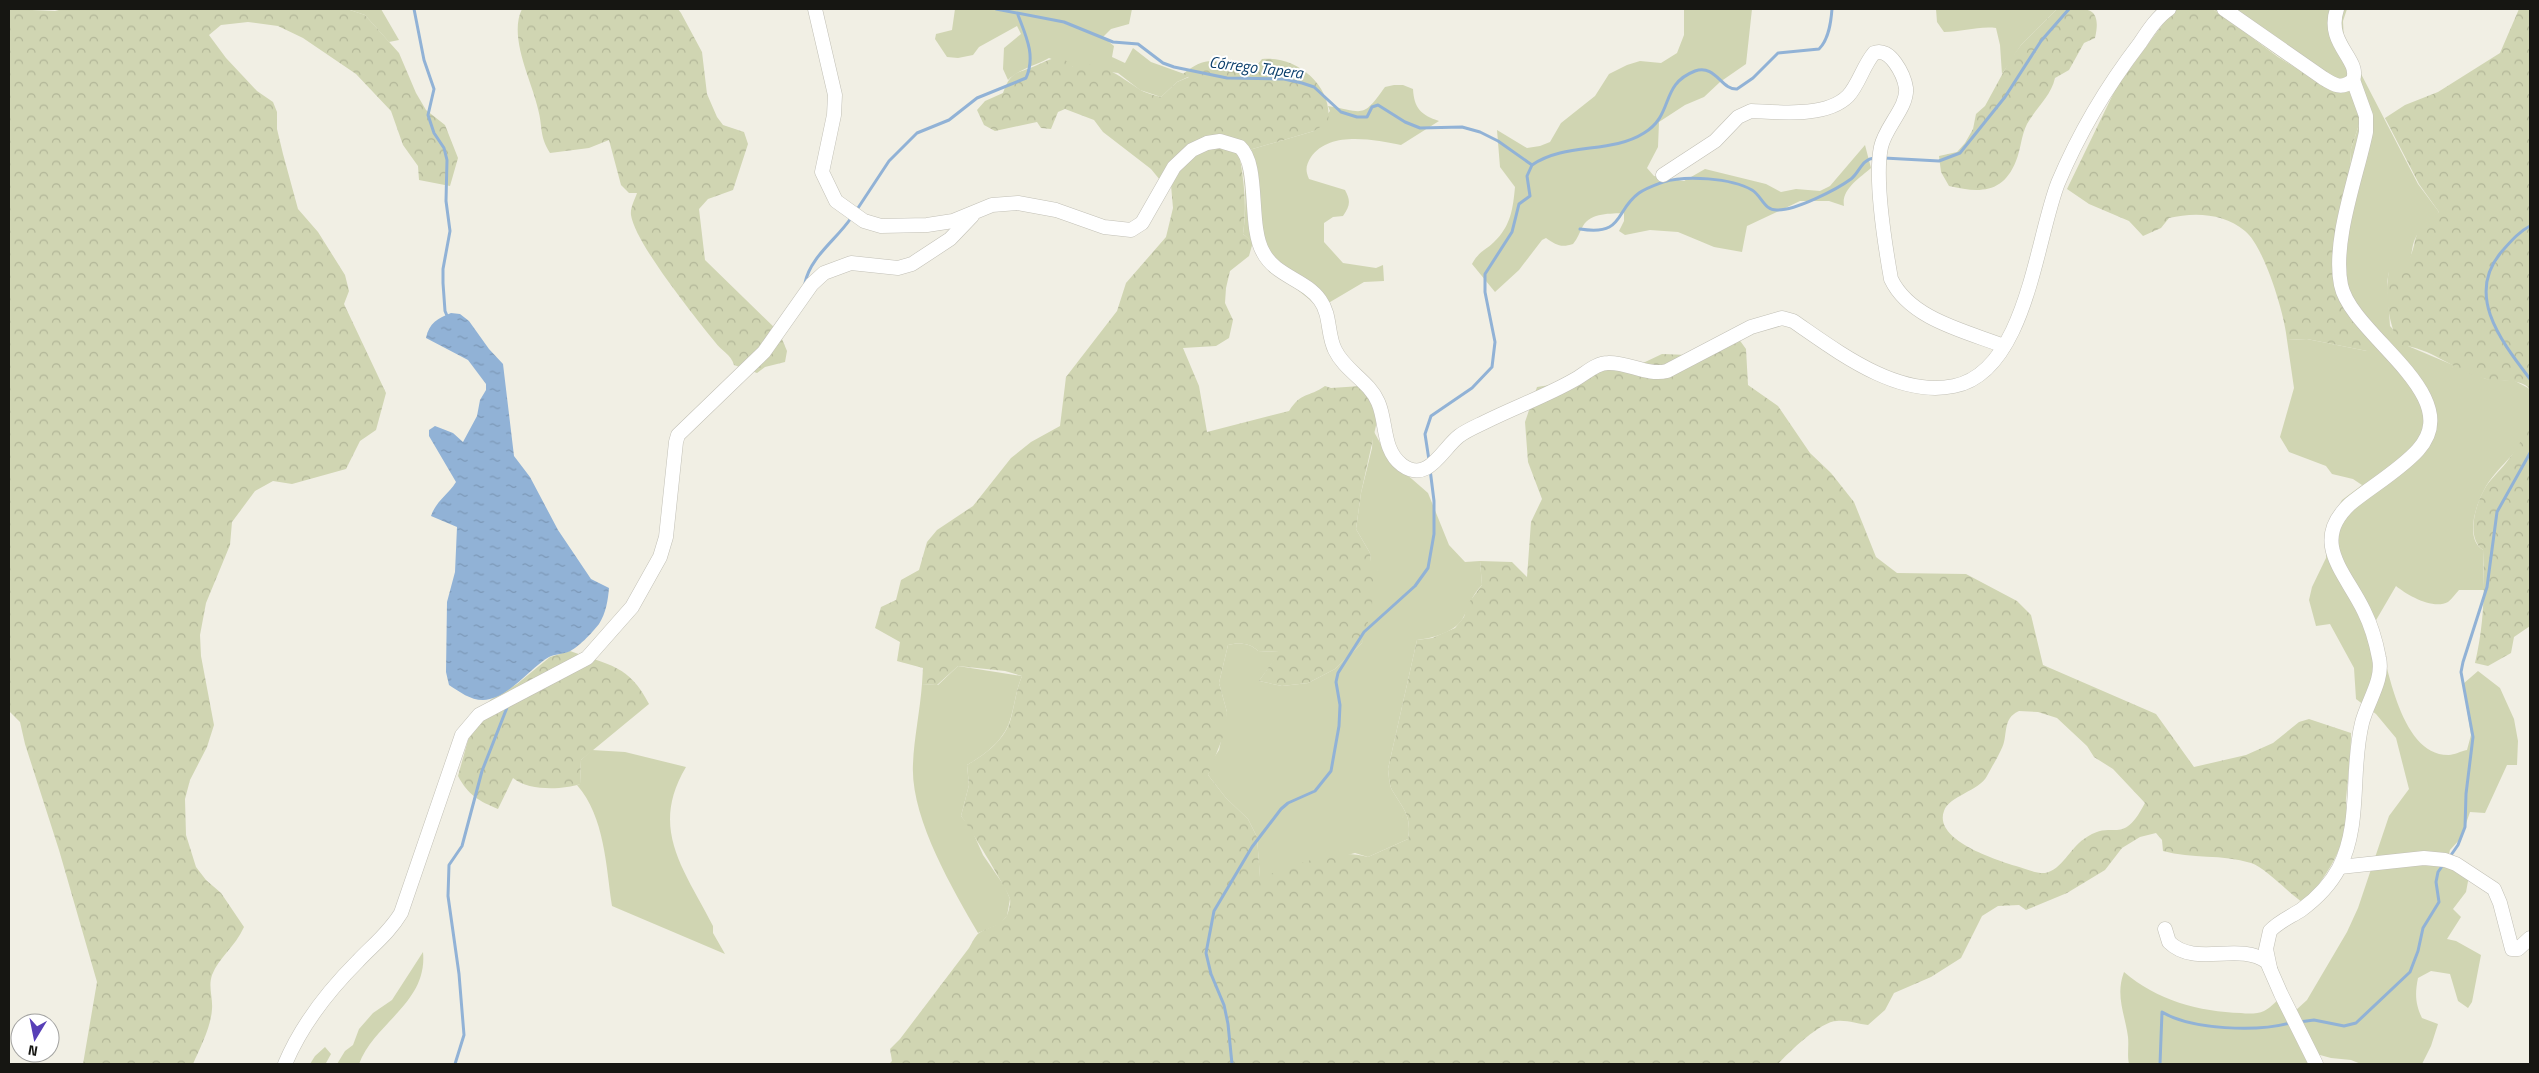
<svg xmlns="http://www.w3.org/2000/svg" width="2539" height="1073" font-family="'Titillium Web',sans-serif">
	<defs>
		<pattern id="forest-crowns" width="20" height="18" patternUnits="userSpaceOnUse" patternTransform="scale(1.25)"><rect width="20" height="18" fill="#d0d5b2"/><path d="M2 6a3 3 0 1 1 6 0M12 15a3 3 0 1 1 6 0" fill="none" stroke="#b2b698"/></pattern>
		<pattern id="water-ripples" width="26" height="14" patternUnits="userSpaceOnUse" patternTransform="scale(1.25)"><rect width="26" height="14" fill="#91b2d6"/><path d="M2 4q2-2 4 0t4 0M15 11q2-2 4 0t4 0" fill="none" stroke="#7c98b7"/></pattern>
	</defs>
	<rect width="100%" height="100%" fill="#f1efe4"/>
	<g fill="#d0d5b2">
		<polygon points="347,9 381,9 399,40 389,42 365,15"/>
		<path d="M955 9H1132L1129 24 1111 29 1103 37 1114 46 1112 57 1125 63 1133 48 1151 62 1190 76 1177 82 1161 97 1140 90 1118 73 1073 67 1049 58C1035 66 1019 69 1008 80L1003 69 1004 48 1021 34 1017 26 979 47 973 55 958 58 947 57 935 39 936 34 952 30Z"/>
		<path d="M1684 9H1752L1746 64 1720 82 1704 97 1685 105 1659 122 1658 147 1647 168 1654 176 1684 181 1705 169 1766 184 1781 192 1796 189 1820 191 1830 186 1865 145 1871 168C1860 178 1841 189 1844 206L1829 201H1800L1747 226 1742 252 1714 247 1678 232 1650 230 1625 235 1619 231 1624 221V213C1611 214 1591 212 1583 226 1579 233 1578 238 1573 244 1561 248 1556 245 1546 238L1542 240 1519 270 1495 292 1472 264C1479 251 1485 251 1494 242 1511 226 1513 208 1515 187L1500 167 1497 130 1527 148 1540 146 1550 142 1561 123 1595 96 1609 74 1627 65 1640 61 1661 63 1677 53 1684 35Z"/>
		<path d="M1936 9H2057L2021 45 2002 74 2000 45 1996 28C1978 26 1962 32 1944 32L1937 22Z"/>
		<path d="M2212 9H2347L2343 21 2344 41 2418 184 2439 212C2433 218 2423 225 2419 232 2405 252 2422 260 2389 272L2387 282 2390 326 2408 346 2486 379 2515 381 2530 389C2530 400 2534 417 2530 428 2521 452 2495 468 2484 490 2475 507 2465 539 2483 550L2484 590H2459C2456 593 2452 599 2448 602 2433 610 2407 595 2396 586L2375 622C2387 658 2398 756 2449 755 2454 755 2461 751 2467 750L2471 735 2463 684 2478 671 2500 688 2514 719 2518 741 2517 765H2507L2485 813 2470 812 2461 838 2450 850 2447 861 2469 876 2466 892 2453 909 2461 917 2447 939 2456 941 2481 955 2472 1002 2468 1008 2458 1001 2450 974 2431 971 2418 978C2415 993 2415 1004 2422 1018L2438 1024 2431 1046 2422 1064H2361L2351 1060 2331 1058 2320 1055 2313 1064H2129C2127 1055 2129 1047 2128 1037 2125 1014 2115 996 2124 972 2156 1000 2200 1012 2241 1013 2248 1014 2258 1014 2264 1011 2271 1008 2278 999 2284 994L2295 1011 2307 1000 2347 932 2358 908 2389 816 2409 789 2396 738 2376 714 2356 699 2354 668 2330 624 2316 626 2309 600 2312 587 2326 558 2327 525 2342 500 2362 485 2353 479 2332 474 2326 466 2289 452 2280 437 2294 388 2287 340 2307 339 2367 351 2333 280 2336 235 2350 175 2351 149 2362 115 2255 40 2238 24Z"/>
		<path d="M1394 85H1403L1413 89C1414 108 1421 115 1439 121L1401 145C1375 140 1330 130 1311 157 1306 165 1305 170 1309 179L1345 190C1351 201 1350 206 1343 216L1333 217 1324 223V242L1343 263 1376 268 1383 265 1384 281 1364 282 1320 308 1278 274 1269 272C1268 258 1253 242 1243 234 1247 206 1246 180 1239 153L1314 131 1330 111 1328 106C1365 112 1362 119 1385 87Z"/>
		<path d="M1373 430 1389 459 1428 493 1449 545 1465 562 1480 561 1482 585C1472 595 1470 604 1464 616 1457 632 1433 638 1417 640L1388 769C1389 776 1389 784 1392 790 1403 809 1412 815 1408 839L1368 857 1355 853 1260 878 1257 837 1248 819 1226 798 1208 775 1211 762 1219 750 1227 712 1219 683 1228 645C1238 642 1251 643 1258 651L1280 652 1259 681 1282 686 1308 683 1335 669 1362 643 1371 565 1370 553 1356 529 1361 493 1372 448Z"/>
		<path d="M958 666 1022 676C1016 690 1015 703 1011 717 1005 740 986 754 967 765L969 785 961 816 971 828 983 855 1005 887 1010 899 1007 916 1000 924 978 933C952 888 910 817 913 764 914 738 920 711 922 684L938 685Z"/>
		<path d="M592 750 625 752 686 767C649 829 684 869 713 926V933L725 954 612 906C606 867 605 817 577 785L580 784 581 760Z"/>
		<path d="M423 952C428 1003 374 1023 359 1064H337L345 1051 353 1045 359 1029 373 1013 392 1000Z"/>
		<polygon points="325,1047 331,1054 326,1063 328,1064 310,1064 315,1056"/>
	</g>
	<g fill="url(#forest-crowns)" fill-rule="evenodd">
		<path d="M9 9 55 11 63 9H347L365 15 399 53 416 93 426 110 445 125 458 158 450 186 419 180 418 166 403 145 391 111 356 74 303 38 278 26 248 22 221 25 209 35 226 58 257 91 273 102 277 112V129L283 154 298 209 318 232 345 275 349 291 344 304 386 393 376 430 360 441 346 469 292 484 273 481 255 491 232 522 230 545 206 603 200 635 201 656 214 725 207 747 190 780 185 799 186 835 196 867 206 880 221 893 244 927C235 947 219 957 212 975 208 987 213 998 212 1009 211 1027 200 1048 193 1064H83L97 982 59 850 25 744 20 722 9 711Z"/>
		<path d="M522 9H678L681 13 702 52 707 94 717 117 723 125 744 132 748 144 733 190 708 199 699 209 705 260 779 332 787 351 785 362 765 367 757 373 734 365C731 354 721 351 715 342 695 317 635 243 631 215 630 208 635 199 637 193H629L621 185 609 140 589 148 550 153C539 135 543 128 538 109 532 81 508 37 522 9Z"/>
		<path d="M2057 9C2083 9 2103 3 2095 38L2084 43 2069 70 2055 78C2051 96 2036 108 2027 124 2021 136 2021 149 2016 161 2003 194 1979 193 1949 186L1941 172 1939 156 1957 152 1965 143 1973 129 1976 114 1985 106 2010 60 2021 45Z"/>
		<path d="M2174 9H2212L2238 24 2255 40 2278 57 2331 90 2362 115 2351 149 2350 175 2336 235 2333 280 2346 307 2373 342 2375 348 2367 351 2307 339 2287 340C2285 315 2264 246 2245 231 2224 213 2194 212 2169 218L2161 228 2143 236 2129 221 2089 204 2067 189 2117 86Z"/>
		<path d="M2519 9H2530V389C2519 377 2500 383 2486 379 2456 372 2431 347 2399 345 2389 323 2384 296 2389 271 2424 259 2406 241 2426 220 2429 217 2435 215 2439 212L2419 184 2385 118 2405 105 2438 92 2500 53Z"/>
		<path d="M1062 57 1073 67C1097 57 1120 77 1139 89 1145 93 1154 95 1161 97L1177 82 1189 77 1183 74C1217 47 1221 71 1253 70L1262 59C1297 55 1334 87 1328 122L1314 131 1239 153C1244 181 1247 205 1243 234L1253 242 1249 256 1230 271 1226 288 1225 303 1233 320 1229 338 1216 346 1183 348 1199 386 1207 432 1289 411C1302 391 1308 398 1325 386L1331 388 1361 386 1374 402 1377 421 1361 493 1356 529 1370 553 1373 578 1372 608 1362 643 1335 669 1308 683 1282 686 1259 681 1279 652 1258 651C1251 643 1238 642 1228 645L1219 683 1227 712 1226 729 1208 775 1226 798 1248 819 1257 837 1260 877C1296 867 1331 846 1368 857L1408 839C1412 815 1403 809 1392 790 1389 784 1389 776 1388 769L1417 640 1432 638 1455 628 1464 617 1467 605 1482 585 1480 561 1512 562 1527 577 1531 522 1542 499 1528 462 1525 422 1537 387 1550 385 1587 365 1643 363 1662 354 1688 355 1733 331 1746 349 1748 385 1778 406 1810 453 1831 473 1854 502 1876 557 1897 573 1966 574 2017 601 2031 615 2043 665 2156 714 2194 767 2246 755 2273 743 2299 722 2309 719 2351 733C2351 755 2348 777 2346 799 2345 805 2349 812 2348 818 2343 852 2325 878 2304 903 2289 894 2265 867 2251 863 2222 854 2192 859 2163 851L2162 840 2156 833 2140 837 2122 848 2105 870 2067 893 2026 910 2019 905 1998 906 1982 916 1961 958 1931 977 1894 993 1885 1010 1868 1025C1858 1024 1847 1020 1837 1021 1821 1021 1789 1052 1778 1064H889L892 1061 890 1049 900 1039 969 948C972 943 975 936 979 933 988 927 999 926 1006 917 1008 914 1011 904 1010 899 1010 894 967 823 961 816L969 785 967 765C986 754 1005 740 1011 718 1015 703 1016 690 1022 676L1005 671 958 666 937 685 922 684 923 668 897 661 900 642 875 628 881 607 896 600 901 580 919 570 927 542 937 530 973 506 1011 458 1031 442 1060 426 1066 377 1117 311 1126 283 1166 237 1173 208 1171 185 1160 180 1151 169 1103 132 1094 120 1065 109 1058 112 1051 129 1041 128 1037 122 995 131 984 125 977 110 985 101 1003 93C1011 70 1017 74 1035 66 1046 61 1051 58 1062 57ZM2019 711 2038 712 2057 718 2087 746 2094 757 2113 769 2145 803C2121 849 2114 817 2084 839 2070 848 2062 870 2045 873 2036 874 2024 868 2016 866 1997 860 1933 840 1944 811 1949 796 1979 791 1987 776 1991 768 1997 759 2001 750 2009 736 2001 719 2019 711Z"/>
		<path d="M2530 427V626L2514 637 2511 653 2488 666 2475 663C2484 625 2485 589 2483 550 2466 538 2475 506 2484 490 2489 480 2499 472 2506 463 2515 451 2522 439 2530 427Z"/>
		<path d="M570 651C609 665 629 665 649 704L581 760 580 784C563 790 528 791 513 778L498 809C479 801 468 795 458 776L468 740 490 700 517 684 550 657Z"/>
	</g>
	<path fill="url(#water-ripples)" d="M451 313 460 314 469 321 489 349 503 364 514 456 530 477 558 530 591 579 609 588C608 600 606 613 599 624 592 633 578 648 568 652 562 654 555 654 549 657 531 667 507 700 483 700 470 700 460 692 449 685L446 672 447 602 455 572 457 527 431 516C436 501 448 495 456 482L429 436V430L435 426 453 433 463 442 477 416 480 400 486 390V384L468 360 426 338C429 323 438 318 451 313Z"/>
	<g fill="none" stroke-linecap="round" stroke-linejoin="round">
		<g stroke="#91b2d6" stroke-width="3">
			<polyline points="414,9 424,60 434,89 428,115 434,133 444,148 447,160 446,201 450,231 443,269 443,283 445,311 448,318"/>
			<polyline points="996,9 1064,22 1113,42 1138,44 1163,63 1174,67 1227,78 1284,79 1302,83 1314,87 1341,112 1357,117 1367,117 1372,107 1378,105 1405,122 1420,128 1462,127 1480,132 1498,141 1532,165"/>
			<polyline points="1884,158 1939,161 1960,153 2005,97 2041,41 2069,9"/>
			<path d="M856 211 889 161 917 133 949 120 977 98 1026 78C1036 56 1026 36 1018 15"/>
			<path d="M2530 226C2520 231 2512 240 2504 249 2463 293 2501 341 2530 379"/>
			<path d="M1580 229C1625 236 1614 211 1639 193 1646 188 1655 185 1663 182 1686 175 1731 178 1752 190 1762 196 1764 211 1778 210 1796 210 1836 190 1851 179 1860 172 1861 159 1875 158"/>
			<path d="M805 283C810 257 837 239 851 218"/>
			<path d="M1429 460 1425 434 1431 416 1472 388 1492 367 1495 342 1485 292V274L1512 232 1519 204 1530 196 1527 176 1532 165C1566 142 1611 154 1644 133 1675 114 1659 85 1695 71 1716 64 1721 90 1737 89L1753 78 1778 53 1819 49C1829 39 1831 22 1832 9"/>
			<polyline points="2449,858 2458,845 2465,827 2466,794 2473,737 2461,672 2463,662 2487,587 2497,512 2530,453"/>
			<polyline points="2299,1022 2314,1020 2344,1026 2356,1023 2410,972 2418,951 2423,928 2439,902 2436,882 2438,872 2443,865"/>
			<polyline points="455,1064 464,1035 459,974 448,896 449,865 462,846 482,771 508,705"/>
			<polyline points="1232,1064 1228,1024 1224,1005 1211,974 1206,953 1214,911 1252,847 1281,809 1288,803 1315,791 1331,771 1339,726 1340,705 1336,682 1338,673 1364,632 1415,586 1428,568 1434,534 1434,501 1430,469"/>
			<path d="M2160 1064 2162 1012C2192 1030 2257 1032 2290 1023"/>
		</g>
		<g stroke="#c2c0b6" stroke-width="15">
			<g id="minor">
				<path d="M815 9 835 95 834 115 822 172 836 201 864 221 881 226 927 225 953 221 992 205 1018 203 1056 210 1104 227 1131 230 1142 223 1174 167 1192 150 1207 143 1220 141 1240 147C1260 165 1248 226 1263 252 1275 276 1305 279 1320 300 1331 315 1327 334 1335 350 1345 371 1369 381 1378 402 1387 422 1382 450 1402 465 1428 484 1442 449 1459 436 1467 430 1477 426 1485 422 1515 407 1546 396 1574 380 1585 374 1596 363 1608 363 1628 362 1647 376 1667 371L1751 327 1782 318 1793 321C1837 351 1897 398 1954 386 2026 372 2036 239 2058 183 2079 133 2107 86 2140 43 2148 31 2157 17 2169 9"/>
				<path d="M2224 9 2323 78C2334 85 2342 90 2353 80 2361 59 2325 44 2337 9"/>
				<path d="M1663 175 1715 141 1738 117 1751 111C1778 112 1826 118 1848 96 1859 84 1863 66 1874 53 1890 46 1904 75 1906 88 1908 107 1885 127 1881 147 1874 180 1885 245 1891 279 1910 319 1965 331 2004 346"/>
				<polyline points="2340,867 2424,858 2445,860 2456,864 2494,889 2500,903 2512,949 2518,949 2530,938"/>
				<path d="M2165 929 2169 942C2195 968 2239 941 2267 962L2281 994 2316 1064"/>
				<path d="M2270 968 2266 949 2270 931C2278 922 2290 917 2301 910 2316 899 2330 885 2339 868 2362 823 2350 771 2362 723 2367 702 2384 680 2379 658 2376 642 2371 625 2364 611 2346 573 2309 542 2350 504 2372 486 2400 470 2418 450 2468 395 2351 335 2341 285 2332 241 2357 176 2366 132V116L2353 80"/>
				<path d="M285 1064C301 1026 328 991 358 961 373 945 389 933 401 913L462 735 479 715 587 658 632 607 660 557 666 537 676 442 678 435 764 352 812 284 824 273 851 263 898 268 912 264 950 239 972 216"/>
			</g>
		</g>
		<use href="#minor" stroke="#fff" stroke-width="14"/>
	</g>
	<g text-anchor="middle" stroke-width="4" stroke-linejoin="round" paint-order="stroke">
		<g font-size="16" font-style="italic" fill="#0d406d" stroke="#fff">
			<text transform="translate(1256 67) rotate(7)" y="6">Córrego Tapera</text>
		</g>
	</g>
	<rect width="2539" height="1073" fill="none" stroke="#161612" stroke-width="20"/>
	<g transform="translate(35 1038) rotate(190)"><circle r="24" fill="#ffffff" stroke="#a2a2a0"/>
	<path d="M0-4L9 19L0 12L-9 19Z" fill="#573fb7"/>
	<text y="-8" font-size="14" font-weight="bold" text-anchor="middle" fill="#161612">N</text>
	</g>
</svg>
